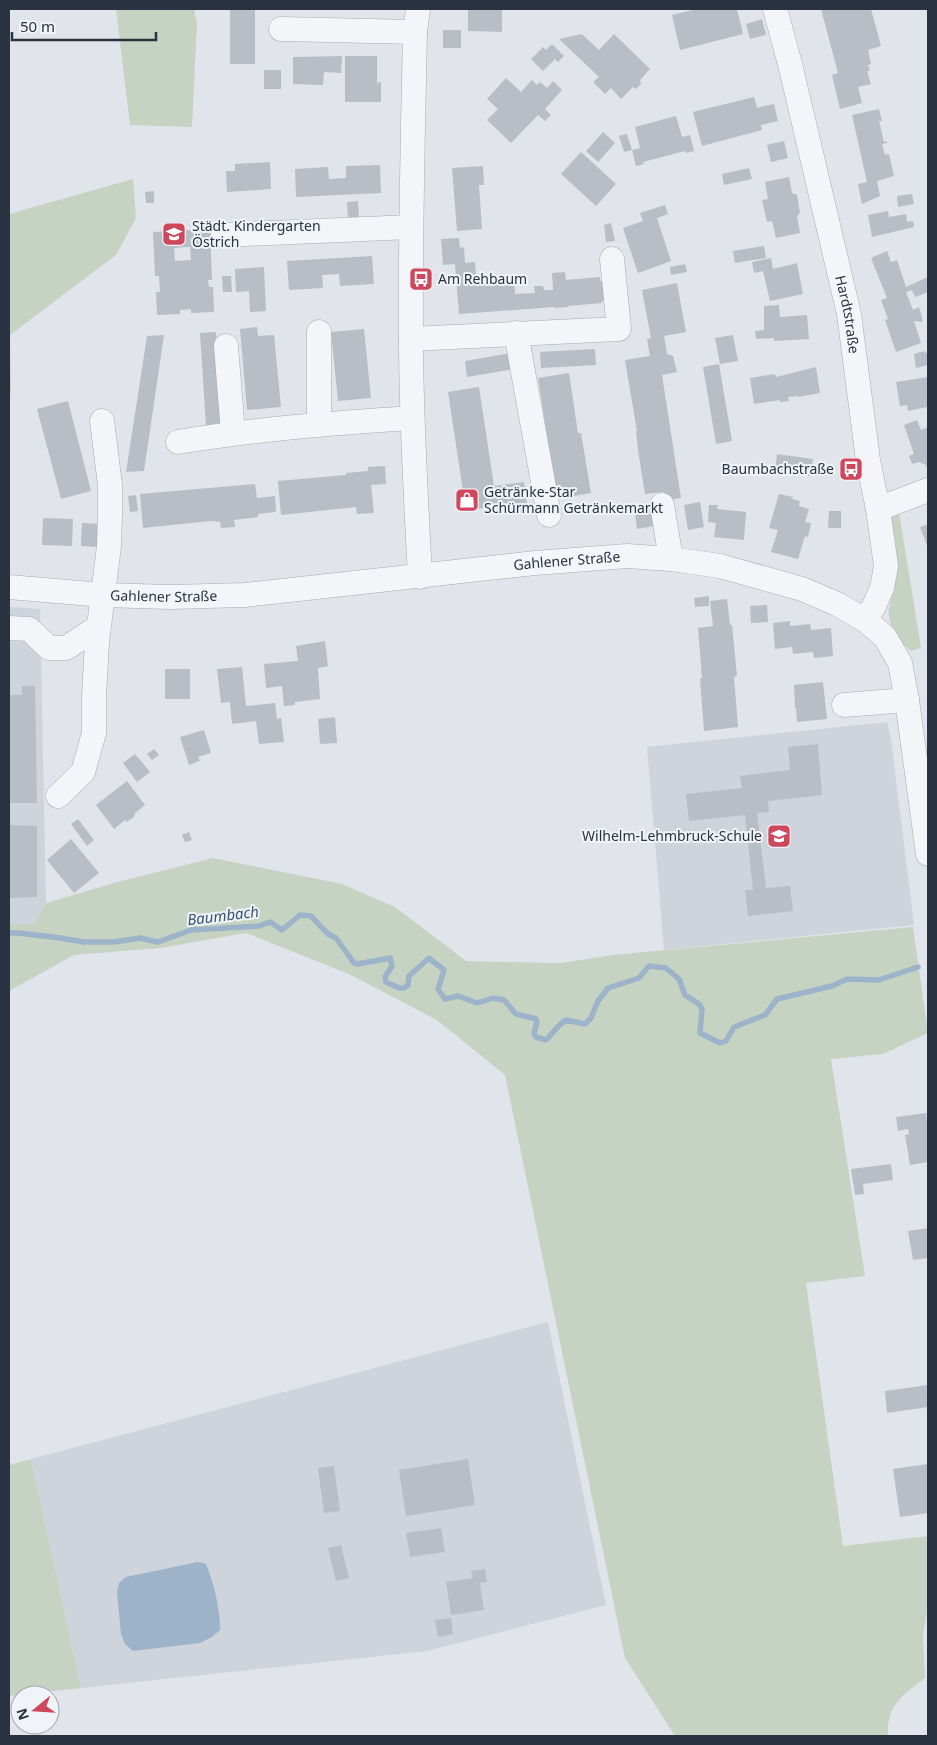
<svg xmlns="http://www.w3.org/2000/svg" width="937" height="1745" font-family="'Noto Sans',sans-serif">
	<rect width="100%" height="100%" fill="#e1e4ea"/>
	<g fill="#cfd3db">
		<polygon points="9,607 40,609 46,903 34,924 9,924"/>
		<polygon points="887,722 891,739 914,925 664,950 647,747"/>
		<polygon points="548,1322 606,1605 427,1651 81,1688 31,1459"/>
	</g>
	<g fill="#c7d3c2">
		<polygon points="116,9 194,9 197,23 192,127 130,125"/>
		<polygon points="133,179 136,218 116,255 10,335 11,393 9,393 9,214"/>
		<path d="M899 512 921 648 911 651C900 643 891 630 889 616 887 606 894 596 893 586 893 562 890 537 888 513Z"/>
		<path d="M213 858 342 884 395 907 466 961 561 963 613 955 913 927 928 1033 883 1054 831 1059 865 1276 806 1283 843 1546 928 1536V1605L923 1635 925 1678C903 1695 886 1705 888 1736H675L625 1658 505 1075 437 1020 349 974 246 933 160 948 74 955 9 991V924H34L46 903 114 883Z"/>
		<polygon points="31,1459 81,1688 9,1696 9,1465"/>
	</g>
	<path fill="#9cb3c9" d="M198 1562 206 1564C214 1584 220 1608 220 1630L212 1637 200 1643 133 1651 125 1644 121 1634 117 1592 119 1583 126 1577Z"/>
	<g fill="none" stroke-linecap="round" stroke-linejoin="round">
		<path stroke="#9cb3c9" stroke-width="5.5" d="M9 933H18L60 938 84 942H113L140 938 158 942 191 930 259 926 270 922 282 930 300 915 311 916 328 934 336 938 354 963 357 964 390 958 392 966 385 977 386 982 399 988H404L408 985 409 976 429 958 444 970 438 989 445 999 458 996 477 1003 493 998 504 1000 516 1014 536 1019 537 1022 534 1033 536 1037 546 1040C553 1033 559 1024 566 1020L585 1024 591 1018 598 1001 608 988 639 978 649 966 666 968 679 979 685 995 699 1004 702 1009 700 1033 720 1043 726 1041 734 1027 765 1015 777 999 832 986 847 979 879 980 918 967"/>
	</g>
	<g fill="#b8bec6" fill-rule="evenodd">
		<rect x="230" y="9" width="25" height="55"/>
		<polygon points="468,9 502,9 502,32 468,31"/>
		<polygon points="697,9 737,9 743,34 680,50 672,15"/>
		<polygon points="821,9 871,9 881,46 868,50 871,64 868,65 870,71 867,71 871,84 858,87 862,103 840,109 832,75 838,73"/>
		<polygon points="762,19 766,35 750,39 746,24"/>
		<rect x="443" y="30" width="18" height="18"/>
		<polygon points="582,34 599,50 614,34 650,69 640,80 641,84 636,89 633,87 621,99 611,88 605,94 593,82 599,77 559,39"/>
		<polygon points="552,44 564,56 558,62 555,59 543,71 531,59 543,47 546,50"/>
		<polygon points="342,56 341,73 324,72 323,85 293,84 293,57"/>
		<polygon points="345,56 377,56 377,83 381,82 381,102 345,102"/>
		<rect x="264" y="70" width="17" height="19"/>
		<polygon points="506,78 521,92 532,80 537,85 540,82 547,88 553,81 562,90 545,109 551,115 545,121 538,115 511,143 487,120 498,109 487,99"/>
		<polygon points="754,97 757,108 774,104 778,121 761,125 762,130 702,146 693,112"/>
		<polygon points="879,109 882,121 879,121 884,142 887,141 887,143 882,144 885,155 889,154 894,176 877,181 880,196 862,204 858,184 867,182 852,115"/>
		<polygon points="676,116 682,137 690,135 694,151 686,153 685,151 643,162 644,164 636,166 632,150 640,148 635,127"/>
		<polygon points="603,132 615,143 598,162 586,151"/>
		<polygon points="627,134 632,150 624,152 619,136"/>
		<polygon points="784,141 788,158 771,162 767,145"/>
		<polygon points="581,152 616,184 596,206 561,174"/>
		<polygon points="270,162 271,189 227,192 226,171 235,171 235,164"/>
		<polygon points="380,165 381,193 296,197 295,169 328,167 329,179 346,178 346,166"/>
		<polygon points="483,166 484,185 479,185 482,229 457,231 452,168"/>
		<polygon points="749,168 752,179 724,185 722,174"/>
		<polygon points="789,177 792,193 797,195 800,213 797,216 800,233 776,238 772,221 767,222 762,200 768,199 765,182"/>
		<polygon points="154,191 154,203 146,203 145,192"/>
		<polygon points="912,194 914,204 898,207 897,196"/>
		<polygon points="358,201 359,218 348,218 347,202"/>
		<polygon points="665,205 668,214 657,218 671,261 638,273 623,228 643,221 640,213"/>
		<polygon points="888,211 889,217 906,214 907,222 913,221 914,227 872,237 868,215"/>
		<polygon points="611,223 615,241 606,242 604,225"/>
		<path d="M210 229 212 280H208L209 287H213L214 312 191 313V309L180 310V314L157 315 156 292H160L159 276H155L153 232ZM190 247 191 260 175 261 174 248Z"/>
		<polygon points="459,238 460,248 464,247 465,263 475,262 476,276 483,275 483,277 514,275 515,294 535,293 534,286 543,286 544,290 553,290 552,273 565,272 566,280 600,277 600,281 614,279 616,299 602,301 602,303 568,306 568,307 555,308 554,307 459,314 455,264 443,265 441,239"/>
		<polygon points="764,246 766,258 735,263 733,251"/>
		<polygon points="887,251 891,262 897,260 906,287 928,277 928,292 915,297 912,290 906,292 913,310 919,307 922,317 922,322 914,321 921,343 896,352 885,320 888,319 881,300 887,298 871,258"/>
		<polygon points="372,256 374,284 340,286 339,274 322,275 323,288 289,290 287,261"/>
		<polygon points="771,258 773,269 797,263 803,294 770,301 763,271 754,273 752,262"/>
		<polygon points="685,264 687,272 671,275 670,267"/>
		<polygon points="264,267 266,311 250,312 249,291 236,292 235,269"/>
		<polygon points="222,276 231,276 232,292 223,292"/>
		<polygon points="677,283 686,332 664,336 667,354 673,356 677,372 662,375 681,498 665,500 664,492 645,494 638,450 636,431 637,431 625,360 650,356 647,339 651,338 642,290"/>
		<polygon points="779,305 780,317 807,315 809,339 774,341 774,338 756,339 755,331 764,330 764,306"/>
		<polygon points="257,327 258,336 274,335 281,407 247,410 240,329"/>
		<polygon points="364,329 371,398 338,401 331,332"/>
		<polygon points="216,332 223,424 206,426 200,333"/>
		<polygon points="164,335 144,471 126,472 147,336"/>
		<polygon points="733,335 738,361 720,364 715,338"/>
		<polygon points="595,349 596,365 541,368 540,352"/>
		<polygon points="924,351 925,353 928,352 928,365 916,368 914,354"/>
		<polygon points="512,353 514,369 467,377 465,361"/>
		<polygon points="719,364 732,441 716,444 703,367"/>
		<polygon points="816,367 820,393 798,397 797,396 788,397 789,401 780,402 780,400 754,404 750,378 775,374 776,377"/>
		<polygon points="569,373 578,433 581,433 591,493 557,499 538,378"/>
		<polygon points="928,377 927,407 908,411 907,405 900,406 896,382"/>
		<polygon points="479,387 494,486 524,482 528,510 513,513 512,503 466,511 448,392"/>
		<polygon points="68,401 91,491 61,499 37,409"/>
		<polygon points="917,420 921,430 928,427 928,471 926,465 919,462 912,464 909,456 914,454 904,425"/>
		<polygon points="777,454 813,459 810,476 775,471"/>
		<polygon points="385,466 386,484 371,485 374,513 357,514 356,507 281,515 278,481 346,475 346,473 368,471 368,467"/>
		<polygon points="255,484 257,498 275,496 276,512 258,514 258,517 234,520 235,527 221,528 220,522 211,521 143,528 140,494"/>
		<polygon points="779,494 793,497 792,499 800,501 799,506 809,509 805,522 811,523 808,537 805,536 798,559 771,552 778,530 769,528"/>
		<polygon points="136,495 138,511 130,512 128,496"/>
		<polygon points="700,502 704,527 688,530 684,505"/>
		<polygon points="709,505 718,505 717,509 746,512 744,540 714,537 716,523 708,522"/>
		<polygon points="651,509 654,526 637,529 635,512"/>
		<polygon points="829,511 841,511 841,528 828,528"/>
		<polygon points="43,518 73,519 72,546 42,545"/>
		<polygon points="82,523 99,524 98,547 81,546"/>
		<polygon points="928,524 928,548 920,527"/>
		<polygon points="709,596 709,606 695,607 694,598"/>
		<polygon points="727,599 730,625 732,625 737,676 734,677 738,727 704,731 700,679 702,678 698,628 713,626 710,601"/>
		<polygon points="767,605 768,622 751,623 750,606"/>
		<polygon points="790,621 790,626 810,624 811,630 831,628 833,656 814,658 813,652 793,654 792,647 775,649 773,623"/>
		<polygon points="325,641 328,666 318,668 320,699 295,702 295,705 284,706 282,686 266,688 264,664 298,661 296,646"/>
		<polygon points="242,667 246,706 275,703 277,719 281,718 284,742 259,744 256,721 232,724 230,702 221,703 217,669"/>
		<rect x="165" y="669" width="25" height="30"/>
		<polygon points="823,682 827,719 797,722 796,708 795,708 794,685"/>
		<polygon points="22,686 35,686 37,803 9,803 9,695 22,695"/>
		<polygon points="335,717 337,743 320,744 318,719"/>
		<polygon points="204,730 211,753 198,757 200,761 189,765 180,737"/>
		<polygon points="818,744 822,795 768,801 769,812 757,813 766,888 790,886 793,911 748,916 745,890 753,890 745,815 689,821 686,794 742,788 740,776 790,770 788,747"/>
		<polygon points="154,749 159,755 152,760 147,754"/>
		<polygon points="135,754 150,772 137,782 123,763"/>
		<polygon points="127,781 145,805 134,814 135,816 127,822 125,820 114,829 96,805"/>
		<polygon points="78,819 94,840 87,846 71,824"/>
		<polygon points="9,825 37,826 37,897 9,898"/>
		<polygon points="189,832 192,840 185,842 182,835"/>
		<polygon points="71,839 99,873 74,893 47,860"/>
		<polygon points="926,1113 928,1127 928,1162 910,1165 905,1135 909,1134 908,1129 898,1131 896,1117"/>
		<polygon points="891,1164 893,1180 863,1184 864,1194 855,1195 851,1169"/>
		<polygon points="928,1228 928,1258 913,1260 908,1231"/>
		<polygon points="928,1385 928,1407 887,1413 885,1391"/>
		<polygon points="468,1459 475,1505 406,1516 399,1470"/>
		<polygon points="928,1464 928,1513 900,1517 893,1469"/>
		<polygon points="334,1466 340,1511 324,1513 318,1468"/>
		<polygon points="441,1528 445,1552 410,1557 406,1533"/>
		<polygon points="341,1545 349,1578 336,1581 328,1548"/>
		<polygon points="485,1569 487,1582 480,1583 484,1610 451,1615 446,1582 473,1578 471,1571"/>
		<polygon points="451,1618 453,1634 438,1637 435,1620"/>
	</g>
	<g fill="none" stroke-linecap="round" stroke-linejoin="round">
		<g stroke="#a6abb4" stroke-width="25">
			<g id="minor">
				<path d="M418 9 415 32C413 134 410 236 411 339 411 418 416 498 420 577"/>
				<path id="s1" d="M775 9 790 64 849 314 868 460 878 509 886 566 882 588 874 606 865 620"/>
				<polyline points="281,29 415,32"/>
				<polyline points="223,235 411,227"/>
				<polyline points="319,332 319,424"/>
				<polyline points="516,333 549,515"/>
				<polyline points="411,339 619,329 612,259"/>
				<polyline points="226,346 233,433"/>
				<path d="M178 442C256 429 334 423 412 418"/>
				<polyline points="662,505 671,559"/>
				<polyline points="878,509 928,490"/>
				<path id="s2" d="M9 587 103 595 171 597 245 595 535 563 627 556 671 559 720 566 802 589 837 604 865 620 885 637 900 663 907 700 928 854"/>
				<polyline points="9,628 29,629 49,648 66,648 98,627"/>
				<polyline points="844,705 907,700"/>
				<polyline points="58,796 83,772 94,733 94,697 97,642 109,546 110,514 110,485 102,421"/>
			</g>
		</g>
		<use href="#minor" stroke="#f4f5f8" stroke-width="24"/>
	</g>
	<defs>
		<g id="school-square" transform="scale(1.25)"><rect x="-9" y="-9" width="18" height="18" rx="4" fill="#ce475d" stroke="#f0f3f7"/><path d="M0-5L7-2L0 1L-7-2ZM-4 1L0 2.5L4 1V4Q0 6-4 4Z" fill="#fff"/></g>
		<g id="bus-square" transform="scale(1.25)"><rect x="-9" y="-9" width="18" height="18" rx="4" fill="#ce475d" stroke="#f0f3f7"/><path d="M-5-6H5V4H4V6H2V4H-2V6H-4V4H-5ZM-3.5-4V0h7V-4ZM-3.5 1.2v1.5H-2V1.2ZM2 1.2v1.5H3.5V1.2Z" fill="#fff"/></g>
		<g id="shop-square" transform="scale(1.25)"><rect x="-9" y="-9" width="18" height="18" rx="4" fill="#ce475d" stroke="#f0f3f7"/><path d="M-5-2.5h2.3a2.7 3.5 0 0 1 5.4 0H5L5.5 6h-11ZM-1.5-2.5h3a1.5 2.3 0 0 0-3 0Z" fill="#fff"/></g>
	</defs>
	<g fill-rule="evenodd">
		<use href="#school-square" x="174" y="234"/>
		<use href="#bus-square" x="421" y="279"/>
		<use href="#bus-square" x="851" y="469"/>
		<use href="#shop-square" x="467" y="500"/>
		<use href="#school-square" x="779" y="836"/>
	</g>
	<g text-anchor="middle" stroke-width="4" stroke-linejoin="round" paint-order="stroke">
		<g font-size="14" fill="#293241" stroke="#f0f3f7" text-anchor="start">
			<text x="192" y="231">Städt. Kindergarten<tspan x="192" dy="16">Östrich</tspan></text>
			<text x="438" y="284">Am Rehbaum</text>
			<text x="834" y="474" text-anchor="end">Baumbachstraße</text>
			<text x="484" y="497">Getränke-Star<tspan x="484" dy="16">Schürmann Getränkemarkt</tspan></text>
			<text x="762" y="841" text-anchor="end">Wilhelm-Lehmbruck-Schule</text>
		</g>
		<g font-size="14" fill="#293241" stroke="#f0f3f7">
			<text dy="5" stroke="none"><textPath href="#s1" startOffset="314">Hardtstraße</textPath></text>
			<text dy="5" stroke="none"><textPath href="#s2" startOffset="560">Gahlener Straße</textPath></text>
			<text dy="5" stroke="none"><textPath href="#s2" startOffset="155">Gahlener Straße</textPath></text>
		</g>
		<g font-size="15" font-style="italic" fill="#335275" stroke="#f0f3f7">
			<text transform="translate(223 916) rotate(-7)" y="5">Baumbach</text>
		</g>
	</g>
	<rect width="937" height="1745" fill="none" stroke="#293241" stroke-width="20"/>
	<g transform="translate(35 1710) rotate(252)"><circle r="24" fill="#f0f3f7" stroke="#a0a6ae"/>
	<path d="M0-4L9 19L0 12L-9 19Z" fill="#ce475d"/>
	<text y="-8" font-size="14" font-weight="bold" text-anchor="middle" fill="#293241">N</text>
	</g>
	<path d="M12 32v8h144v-8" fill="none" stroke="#293241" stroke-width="2.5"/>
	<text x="20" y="32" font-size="15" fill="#293241" stroke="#f0f3f7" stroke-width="4" paint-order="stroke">50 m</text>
</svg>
